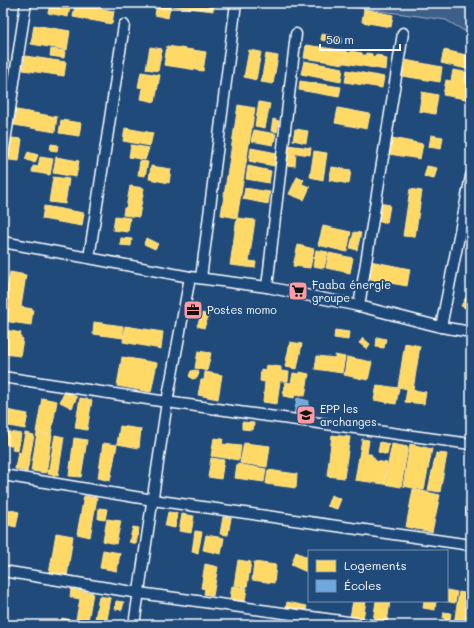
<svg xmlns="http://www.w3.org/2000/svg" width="474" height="628" font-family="Mali,sans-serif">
	<rect width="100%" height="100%" fill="#1f4a7a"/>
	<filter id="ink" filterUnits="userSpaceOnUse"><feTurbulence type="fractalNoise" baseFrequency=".025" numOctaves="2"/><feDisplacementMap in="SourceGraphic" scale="8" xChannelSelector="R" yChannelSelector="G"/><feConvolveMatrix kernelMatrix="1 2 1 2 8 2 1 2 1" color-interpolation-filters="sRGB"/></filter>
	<g filter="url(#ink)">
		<polygon fill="#3c618b" stroke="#9eb0c5" points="325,3 471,3 471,35 446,20"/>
		<g fill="#ffd966" stroke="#ffe494">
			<polygon points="50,3 71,3 68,17 48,13"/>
			<polygon points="157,3 171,3 168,18 155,15"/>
			<polygon points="172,3 214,3 213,11 172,6"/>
			<polygon points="75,4 114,11 112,24 73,17"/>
			<polygon points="364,9 393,15 391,27 362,22"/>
			<polygon points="34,25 70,31 67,50 31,44"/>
			<polygon points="322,34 342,38 341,43 321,40"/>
			<polygon points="306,45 347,51 344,64 304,58"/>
			<polygon points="167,46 206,52 203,71 164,65"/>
			<polygon points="150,47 162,49 158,71 146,69"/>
			<polygon points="51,49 65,51 64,58 50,56"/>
			<polygon points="249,50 261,52 256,80 244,77"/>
			<polygon points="444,50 471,56 471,70 441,63"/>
			<polygon points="351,51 362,53 362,55 366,55 366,53 372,54 372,56 375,57 375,55 382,56 382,58 387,59 386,70 345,63 346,52 351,53"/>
			<polygon points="266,54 278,56 273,84 261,82"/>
			<polygon points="25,56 66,62 64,76 23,70"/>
			<polygon points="3,60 9,61 7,74 3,73"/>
			<polygon points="405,60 442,67 440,82 402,76"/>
			<polygon points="304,61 343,68 341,82 301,74"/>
			<polygon points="347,70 384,77 382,88 345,82"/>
			<polygon points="453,70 471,73 471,100 443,95 446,80 451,81"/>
			<polygon points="141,72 160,75 155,102 141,99 143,88 138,87"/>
			<polygon points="300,81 341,87 339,97 299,90"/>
			<polygon points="422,92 438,95 435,114 419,111"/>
			<polygon points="259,102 270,104 265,128 255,126"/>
			<polygon points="238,105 255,108 237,218 221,215"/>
			<polygon points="338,108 370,114 367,129 335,123"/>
			<polygon points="17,110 57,117 55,132 14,125"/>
			<polygon points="273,119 279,121 277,132 271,131"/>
			<polygon points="61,120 81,123 79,136 59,133"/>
			<polygon points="125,128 153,133 150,146 123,141"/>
			<polygon points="295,129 308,131 306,143 293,140"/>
			<polygon points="254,130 276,134 273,145 251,141"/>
			<polygon points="431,135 443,137 441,149 429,147"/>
			<polygon points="12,138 22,139 19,161 9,160"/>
			<polygon points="392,138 423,144 420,159 389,154"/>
			<polygon points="51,144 58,145 57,151 50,150"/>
			<polygon points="131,145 149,148 145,160 129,157"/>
			<polygon points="287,145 311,148 310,155 296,153 295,166 285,165"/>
			<polygon points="251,148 277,153 274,166 249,161"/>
			<polygon points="314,151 327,153 323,180 310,177"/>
			<polygon points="28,152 38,155 35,163 25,159"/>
			<polygon points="40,157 53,159 50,175 32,172 33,166 38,167"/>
			<polygon points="56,157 79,161 76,177 53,173"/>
			<polygon points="140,161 148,162 145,176 138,175"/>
			<polygon points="151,166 171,169 169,183 149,179"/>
			<polygon points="248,166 271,171 269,183 246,179"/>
			<polygon points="427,166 437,168 434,179 424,177"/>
			<polygon points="332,167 351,170 349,184 329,180"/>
			<polygon points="53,177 69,179 65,204 49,202"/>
			<polygon points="297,177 304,179 302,184 310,187 304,200 289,194"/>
			<polygon points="130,186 144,188 139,217 123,215 124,208 126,208"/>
			<polygon points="245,188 270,192 268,204 243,199"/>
			<polygon points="410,189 422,191 415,237 403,236"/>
			<polygon points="379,203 390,205 387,223 375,221"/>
			<polygon points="44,206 84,213 82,226 42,219"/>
			<polygon points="115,216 130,218 128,232 113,230"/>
			<polygon points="237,218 255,220 249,261 256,262 255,268 230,265"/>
			<polygon points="323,226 351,232 347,252 318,245"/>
			<polygon points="354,232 361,233 357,250 350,248"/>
			<polygon points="121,238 132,239 131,246 120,245"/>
			<polygon points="146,238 158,244 155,249 144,244"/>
			<polygon points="298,245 314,249 310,268 293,266"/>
			<polygon points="316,250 328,252 324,268 313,266"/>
			<polygon points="329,253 353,258 350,273 326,268"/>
			<polygon points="469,253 471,254 471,269 467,268"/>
			<polygon points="370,261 410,269 407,286 367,279"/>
			<polygon points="10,272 26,275 21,307 33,309 31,325 3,321 3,313"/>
			<polygon points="470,290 471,290 471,303 468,309 461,306"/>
			<polygon points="202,313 209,315 204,328 197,326"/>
			<polygon points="94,322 123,326 123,338 93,334"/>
			<polygon points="125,326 163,332 161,349 123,342"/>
			<polygon points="6,330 21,333 20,337 23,339 20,356 4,354"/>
			<polygon points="335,330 349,332 348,340 334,338"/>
			<polygon points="377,337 386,339 384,348 376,347"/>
			<polygon points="363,338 370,344 367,349 359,343"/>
			<polygon points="290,342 302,344 297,369 285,367"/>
			<polygon points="405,343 420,346 413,390 398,387"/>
			<polygon points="198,351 211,353 207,371 195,368"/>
			<polygon points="335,355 345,357 342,373 315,369 317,356 335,358"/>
			<polygon points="122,357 157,363 151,392 117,386"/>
			<polygon points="347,357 372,362 368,380 344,375"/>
			<polygon points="266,365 281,367 281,371 289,372 288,381 280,381 277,404 263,402 265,382 260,381 261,369 265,370"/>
			<polygon points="195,370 198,371 199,373 197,378 192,379 189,376 191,371"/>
			<polygon points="205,372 222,375 218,399 198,395 201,380 204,380"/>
			<polygon points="300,372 309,374 305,396 295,395 294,398 283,396 285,382 291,383 293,373 300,374"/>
			<polygon points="377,385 399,388 396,404 374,400"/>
			<polygon points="407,389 426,392 424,404 405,402"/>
			<polygon points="65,391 77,397 72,408 60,402"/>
			<polygon points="42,398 57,401 51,435 36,432"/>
			<polygon points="80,398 92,400 87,430 75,428"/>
			<polygon points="6,410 28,414 25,429 3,425"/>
			<polygon points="242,422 254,423 253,430 242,429"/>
			<polygon points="120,426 141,429 139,448 117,444"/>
			<polygon points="4,431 21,434 18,451 12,450 13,446 3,444"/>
			<polygon points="25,433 34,435 27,472 15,469 18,452 21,453"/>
			<polygon points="37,433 52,435 46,473 31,471"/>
			<polygon points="55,435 64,437 58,476 48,474"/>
			<polygon points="332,435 350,437 344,478 327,476"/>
			<polygon points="74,438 87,440 81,477 69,476"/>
			<polygon points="214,438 223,439 222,444 241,446 239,460 211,456"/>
			<polygon points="362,439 369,440 367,454 371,454 376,461 387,463 384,484 355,480"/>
			<polygon points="380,442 389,444 387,455 378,452"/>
			<polygon points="103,443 117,445 110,481 98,478"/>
			<polygon points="244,443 270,446 267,467 240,463"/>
			<polygon points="392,444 408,447 401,487 384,484"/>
			<polygon points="410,444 432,449 424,490 403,486"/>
			<polygon points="436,453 447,454 440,492 428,490"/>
			<polygon points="211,458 224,460 221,479 208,477"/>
			<polygon points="237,464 266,469 264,482 235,478"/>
			<polygon points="268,470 297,474 296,488 266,484"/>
			<polygon points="413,489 440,495 432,532 406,527"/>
			<polygon points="331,495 341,499 337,509 327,506"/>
			<polygon points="84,496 97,498 90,537 77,534"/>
			<rect x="466" y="499" width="5" height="19"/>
			<polygon points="3,508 19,512 16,527 3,524"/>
			<polygon points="99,508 107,509 105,520 98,519"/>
			<polygon points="168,512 177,513 175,528 165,526"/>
			<polygon points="182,514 194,516 191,533 179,531"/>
			<polygon points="223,517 231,518 228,535 220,534"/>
			<polygon points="107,519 121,521 116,544 103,541"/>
			<polygon points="133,527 139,528 136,544 129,542"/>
			<polygon points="195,531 202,532 198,553 192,552"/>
			<polygon points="56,533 73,536 67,577 49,574"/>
			<polygon points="206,535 224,538 221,554 203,550"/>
			<polygon points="103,550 120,553 117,571 100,568"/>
			<polygon points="296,552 309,558 309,573 291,565"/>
			<polygon points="238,560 251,562 247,587 234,585"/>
			<polygon points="254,562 276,565 274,583 252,580"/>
			<polygon points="205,564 218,567 213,596 204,594 205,589 201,588"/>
			<polygon points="470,570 471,571 471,586 463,581"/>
			<polygon points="3,584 7,585 3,606"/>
			<polygon points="232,586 247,588 245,601 230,599"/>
			<polygon points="71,589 93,593 88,621 76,619 80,599 70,597"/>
			<polygon points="447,590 457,592 455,603 444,601 447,601"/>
			<polygon points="459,592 471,594 466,625 454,624"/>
			<polygon points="99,596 111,598 106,625 94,625"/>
			<polygon points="116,601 124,602 122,610 115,609"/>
			<polygon points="353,601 366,601 363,619 350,617"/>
			<polygon points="376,601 390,601 387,623 373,621"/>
			<polygon points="424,601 436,601 435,610 423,608"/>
			<polygon points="287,602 307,606 306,610 286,607"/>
			<polygon points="444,612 451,613 449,625 438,625 439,622 445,623 446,619 443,618"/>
			<polygon points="62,618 85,623 85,625 60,625"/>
			<polygon points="250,619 265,622 265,625 249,625"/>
		</g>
		<polygon fill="#6fa8dc" stroke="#9ac2e6" points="297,398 309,401 306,417 294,415"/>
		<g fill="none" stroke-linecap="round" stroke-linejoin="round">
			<g stroke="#fff" stroke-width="13">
				<g id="minor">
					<polyline points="3,155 26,3"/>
					<polyline points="3,242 190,277 267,287 359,306 441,327 471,332"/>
					<polyline points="89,258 124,25"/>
					<polyline points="201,278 236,3"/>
					<polyline points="267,287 296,34"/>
					<polyline points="359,306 403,33"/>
					<polyline points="441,327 471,176"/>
					<polyline points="3,377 167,402 471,444"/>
					<polyline points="3,475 153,500 471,545"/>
					<polyline points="3,571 139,593 370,625"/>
					<polyline points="134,625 167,402 190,277"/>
				</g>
			</g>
			<use href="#minor" stroke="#1f4a7a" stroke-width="10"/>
		</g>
	</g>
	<defs>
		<g id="supermarket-square" transform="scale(1)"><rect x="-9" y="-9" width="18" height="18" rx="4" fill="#ff9aa2" stroke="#1f4a7a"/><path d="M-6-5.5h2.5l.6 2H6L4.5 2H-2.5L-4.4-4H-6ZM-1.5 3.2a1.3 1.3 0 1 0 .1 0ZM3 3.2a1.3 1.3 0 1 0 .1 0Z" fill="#111"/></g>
		<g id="office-square" transform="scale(1)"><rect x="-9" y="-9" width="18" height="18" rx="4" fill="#ff9aa2" stroke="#1f4a7a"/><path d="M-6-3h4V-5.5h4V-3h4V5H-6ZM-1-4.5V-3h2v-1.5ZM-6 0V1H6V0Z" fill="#111"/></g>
		<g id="school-square" transform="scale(1)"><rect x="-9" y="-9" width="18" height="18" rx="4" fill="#ff9aa2" stroke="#1f4a7a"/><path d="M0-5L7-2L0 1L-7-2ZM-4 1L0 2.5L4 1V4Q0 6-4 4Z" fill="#111"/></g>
	</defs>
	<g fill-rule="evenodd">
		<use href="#supermarket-square" x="298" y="291"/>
		<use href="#office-square" x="193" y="310"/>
		<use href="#school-square" x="306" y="415"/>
	</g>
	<g text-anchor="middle" stroke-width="4" stroke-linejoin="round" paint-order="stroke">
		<g font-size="11" fill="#fff" stroke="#1f4a7a" text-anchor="start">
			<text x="312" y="289">Faaba énergie<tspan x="312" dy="13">groupe</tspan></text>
			<text x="207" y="314">Postes momo</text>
			<text x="320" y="413">EPP les<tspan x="320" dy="13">archanges</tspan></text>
		</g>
	</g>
	<rect width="474" height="628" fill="none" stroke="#1f4a7a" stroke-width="16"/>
	<rect x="8" y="8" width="458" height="612" fill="none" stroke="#fff" stroke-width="1.5" filter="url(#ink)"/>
	<rect x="308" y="550" width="140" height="52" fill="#1f4a7a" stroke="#7992af"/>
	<rect x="316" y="560" width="20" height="12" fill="#ffd966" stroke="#7992af"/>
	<text x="344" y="570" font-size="12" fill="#ffffff">Logements</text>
	<rect x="316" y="580" width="20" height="12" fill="#6fa8dc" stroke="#7992af"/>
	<text x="344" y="590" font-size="12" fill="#ffffff">Écoles</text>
	<path d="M320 44v6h80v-6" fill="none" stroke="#ffffff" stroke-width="2"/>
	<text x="326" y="44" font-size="12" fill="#ffffff" stroke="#1f4a7a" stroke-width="3" paint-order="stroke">50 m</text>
</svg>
